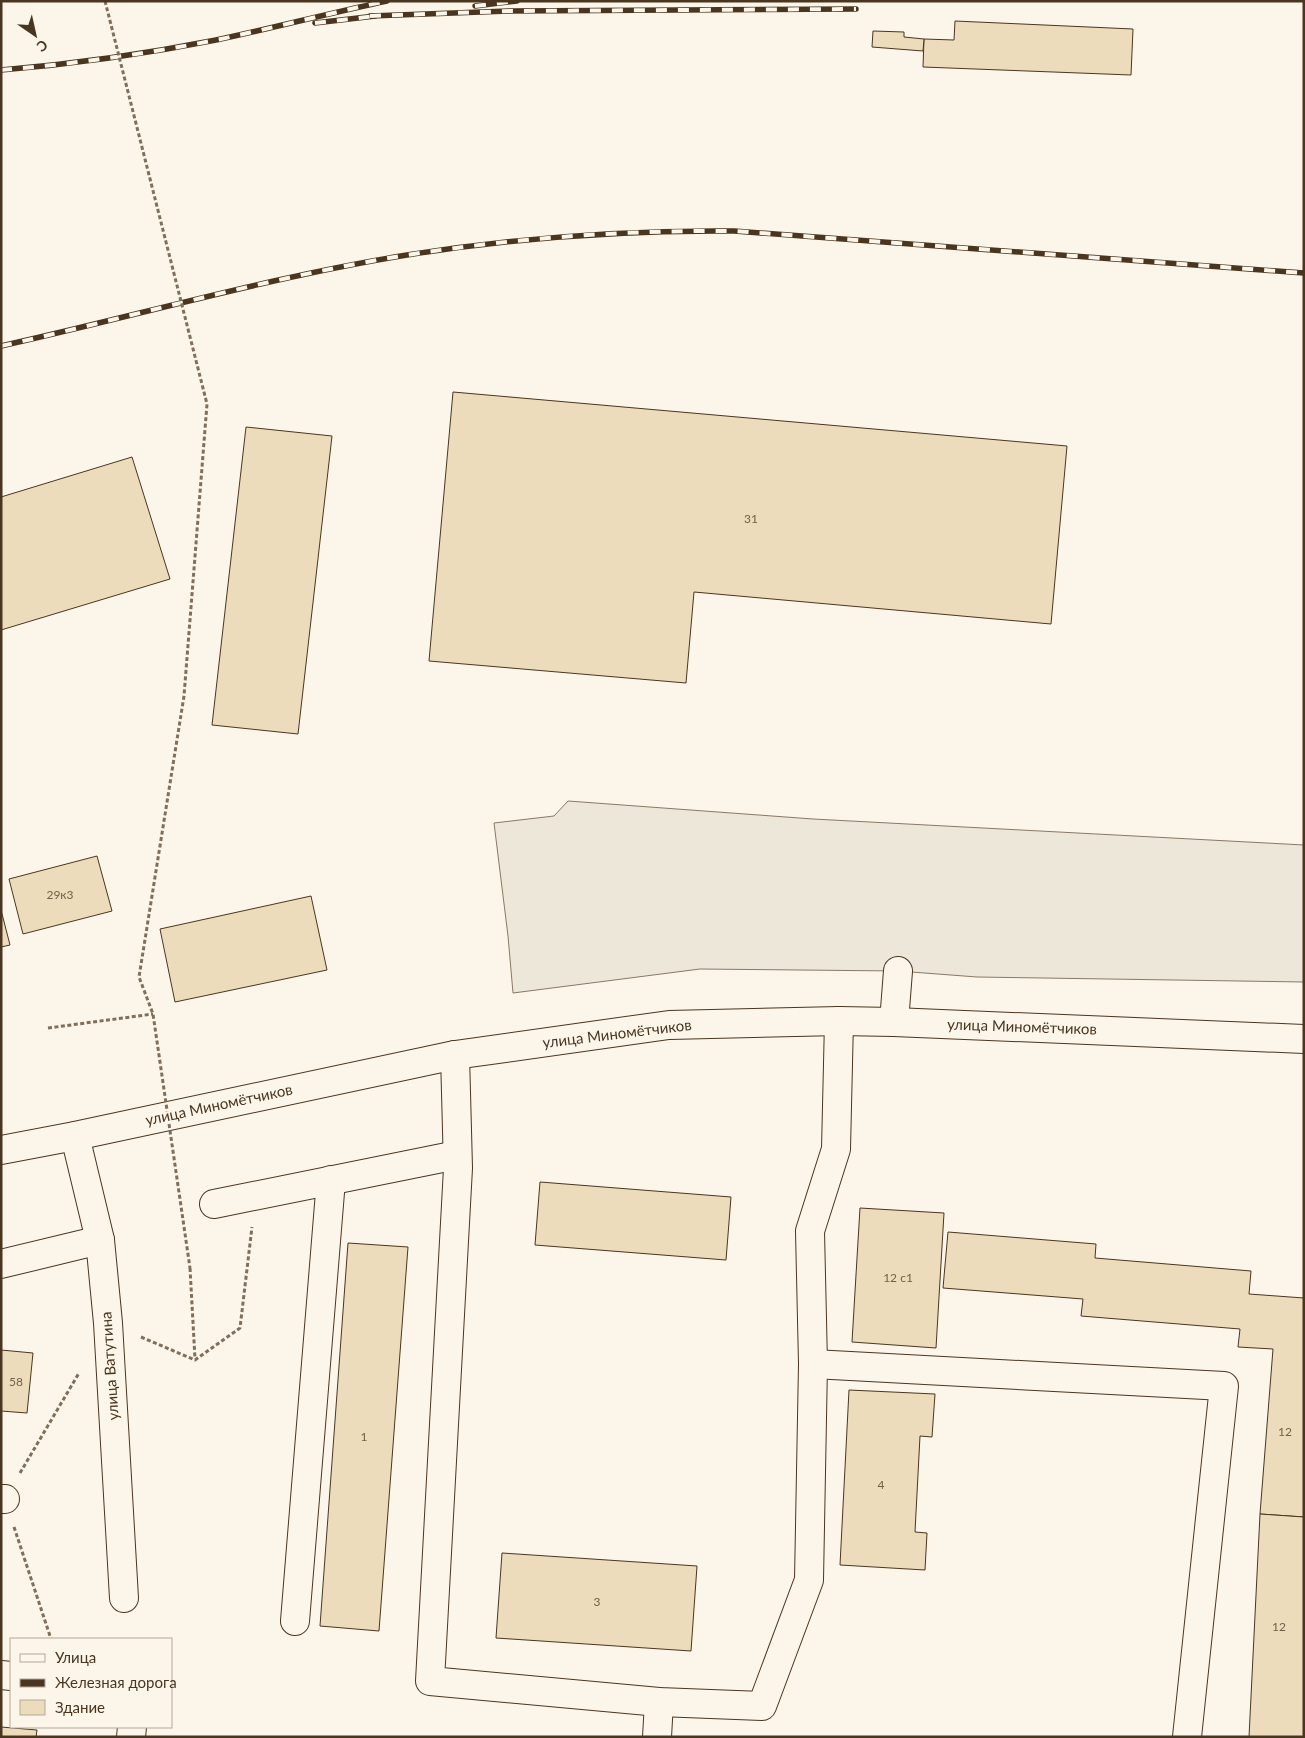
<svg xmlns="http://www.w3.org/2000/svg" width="1305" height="1738" font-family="Lato,sans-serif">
	<rect width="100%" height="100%" fill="#fbf6e9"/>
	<polygon fill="#ede7d9" stroke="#887966" points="568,801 813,819 1304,845 1304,982 977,977 898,971 700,969 513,993 508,936 494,823 554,816"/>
	<g fill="#ecdcbc" stroke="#4a3520">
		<polygon points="955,21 1133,29 1131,75 923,67 924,39 954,40"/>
		<polygon points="873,31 904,32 904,37 924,39 923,51 872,47"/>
		<polygon points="453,392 1067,446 1051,624 694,592 686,683 429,661"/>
		<polygon points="246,427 332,436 298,734 212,725"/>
		<polygon points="132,457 170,579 1,630 1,497"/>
		<polygon points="97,856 112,911 23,934 9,879"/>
		<polygon points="311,896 327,970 175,1002 160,929"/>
		<polygon points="1,910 10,945 1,947"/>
		<polygon points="540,1182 731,1197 726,1260 535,1245"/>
		<polygon points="860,1208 944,1213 936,1348 852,1342"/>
		<polygon points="948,1232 1096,1244 1095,1258 1251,1271 1249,1294 1304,1298 1304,1517 1260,1514 1273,1349 1238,1347 1240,1329 1081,1316 1083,1299 943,1288"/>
		<polygon points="348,1243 408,1247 379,1631 320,1626"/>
		<polygon points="1,1350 33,1353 27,1413 1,1411"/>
		<polygon points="849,1390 935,1394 932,1437 920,1436 915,1532 927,1533 925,1570 840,1565"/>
		<polygon points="1260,1514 1304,1517 1304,1737 1249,1737"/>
		<polygon points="502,1553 697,1566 691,1651 496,1638"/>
		<polygon points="1,1727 37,1730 36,1737 1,1737"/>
	</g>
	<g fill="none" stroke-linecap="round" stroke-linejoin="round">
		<g stroke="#4a3520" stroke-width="30">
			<g id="minor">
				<polyline points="894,1022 898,971"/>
				<polyline points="455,1055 458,1168 430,1681 659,1702 762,1706 809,1580 813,1364 810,1231 836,1149 839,1021"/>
				<polyline points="75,1136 100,1240 108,1323 124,1598"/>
				<polyline points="1,1150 75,1136 455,1055 669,1025 839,1021 894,1022 1304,1039"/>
				<polyline points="214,1204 457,1155"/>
				<polyline points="1,1264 100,1240"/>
				<polyline points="813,1364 1224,1386 1187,1737"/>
				<polyline points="1,1499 5,1499"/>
				<polyline points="295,1621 331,1180"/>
				<polyline points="1,1675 11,1676"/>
				<polyline points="131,1737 132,1727"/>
				<polyline points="657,1737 659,1702"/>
			</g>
		</g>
		<g stroke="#7f6f5c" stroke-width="3" stroke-dasharray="4 2.5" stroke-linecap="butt">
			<polyline points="48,1028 153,1014"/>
			<polyline points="190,1268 195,1359"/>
			<polyline points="141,1337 195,1360 240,1328 252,1227"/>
			<polyline points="20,1473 79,1373"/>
			<polyline points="14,1527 51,1639"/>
		</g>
		<use href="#minor" stroke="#fbf6e9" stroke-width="28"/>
		<g stroke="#4a3520" stroke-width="5.5">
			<g id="rail">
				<polyline points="475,6 517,1"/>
				<polyline points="370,16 509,11 856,9"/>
				<polyline points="315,23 375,16"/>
				<path d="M1 70C73 64 145 54 216 40 273 28 330 13 387 1"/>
				<path d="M1 346C136 316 270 277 407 255 515 238 625 230 734 231L1304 273"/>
			</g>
		</g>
		<use href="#rail" stroke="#fbf6e9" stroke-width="4" stroke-dasharray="11" stroke-linecap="butt"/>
		<polyline stroke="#7f6f5c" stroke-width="3" stroke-dasharray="4 2.5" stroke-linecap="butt" points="105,1 207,404 184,696 139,977 153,1014 190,1268"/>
	</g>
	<g text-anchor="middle" stroke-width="4" stroke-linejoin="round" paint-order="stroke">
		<g font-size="12" fill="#725f47">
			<text x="751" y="523">31</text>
			<text x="60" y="899">29к3</text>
			<text x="898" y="1282">12 с1</text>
			<text x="16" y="1386">58</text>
			<text x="1285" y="1436">12</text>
			<text x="364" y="1441">1</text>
			<text x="881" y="1489">4</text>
			<text x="597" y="1606">3</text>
			<text x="1279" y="1631">12</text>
		</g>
		<g font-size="15" fill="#4a3520" stroke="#fbf6e9">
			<text transform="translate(1022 1027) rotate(2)" y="5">улица Миномётчиков</text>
			<text transform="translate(617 1034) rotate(-7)" y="5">улица Миномётчиков</text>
			<text transform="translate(219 1105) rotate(-12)" y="5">улица Миномётчиков</text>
			<text transform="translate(110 1366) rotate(-94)" y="5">улица Ватутина</text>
		</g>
	</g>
	<rect width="1305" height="1738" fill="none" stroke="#4a3520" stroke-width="5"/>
	<rect x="10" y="1638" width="162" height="90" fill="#fbf6e9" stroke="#b4a999"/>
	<rect x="20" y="1654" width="25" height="8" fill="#fbf6e9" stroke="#b4a999"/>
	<text x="55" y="1663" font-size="15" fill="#4a3520">Улица</text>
	<rect x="20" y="1679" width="25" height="8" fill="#4a3520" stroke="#b4a999"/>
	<text x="55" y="1688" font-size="15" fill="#4a3520">Железная дорога</text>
	<rect x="20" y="1700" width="25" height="15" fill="#ecdcbc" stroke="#b4a999"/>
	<text x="55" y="1713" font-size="15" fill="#4a3520">Здание</text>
	<g transform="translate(35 35) rotate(146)" stroke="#fbf6e9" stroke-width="4" paint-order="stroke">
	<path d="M0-4L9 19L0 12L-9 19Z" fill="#4a3520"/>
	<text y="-8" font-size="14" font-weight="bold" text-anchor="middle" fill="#4a3520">С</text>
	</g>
</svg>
